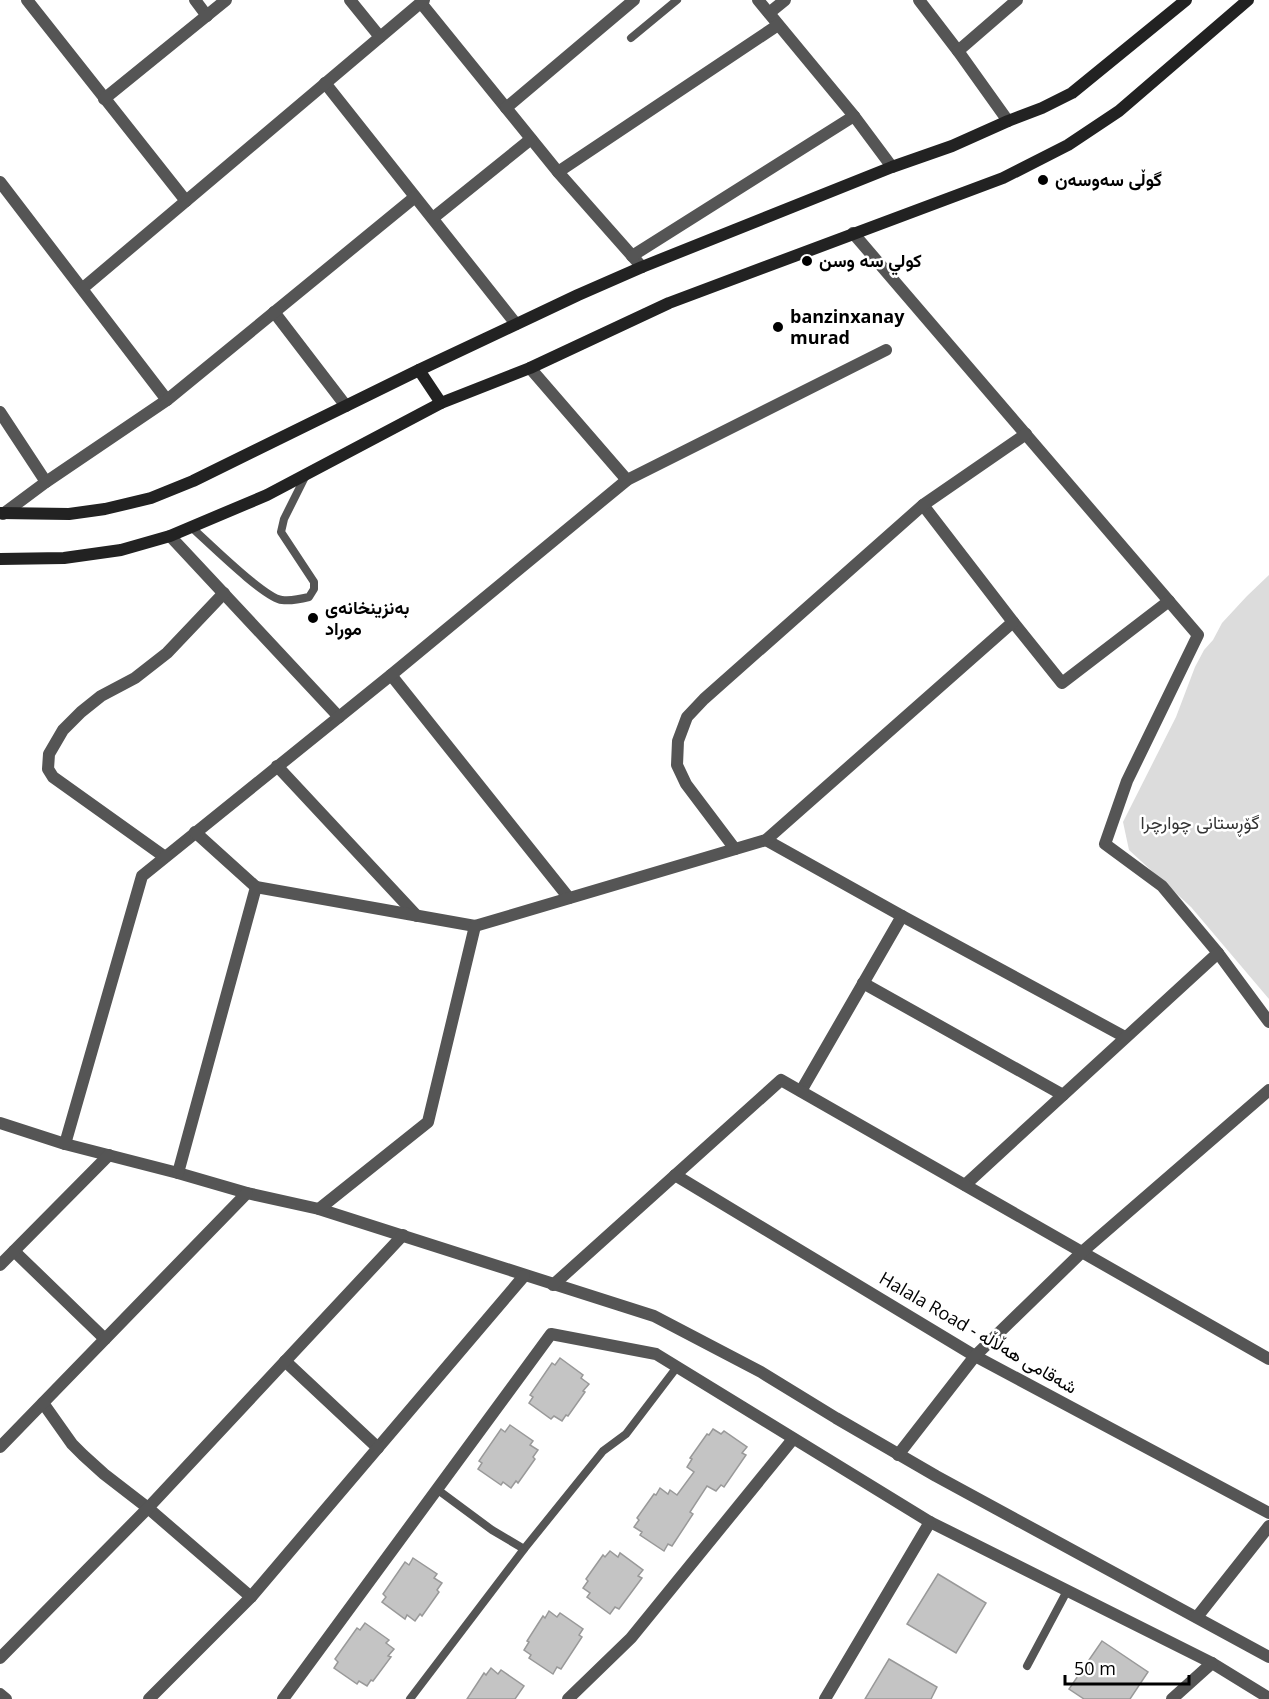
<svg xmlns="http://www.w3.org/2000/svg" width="1269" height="1699" viewBox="0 0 1269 1699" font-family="'Open Sans',Vazirmatn,sans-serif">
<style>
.green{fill:#dcdcdc}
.building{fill:#c4c4c4;stroke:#999;stroke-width:1.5}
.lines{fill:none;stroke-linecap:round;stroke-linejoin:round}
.lane{stroke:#555;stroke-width:8}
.street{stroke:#555;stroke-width:12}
.secondary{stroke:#222;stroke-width:12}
.poi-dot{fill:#000;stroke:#fff;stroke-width:2}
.labels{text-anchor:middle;stroke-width:5;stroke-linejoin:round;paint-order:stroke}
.poi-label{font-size:18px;font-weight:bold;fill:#000;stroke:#fff;text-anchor:start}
.park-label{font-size:18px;fill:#333;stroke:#fff}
.street-label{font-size:18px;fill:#000;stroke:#fff}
</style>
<rect width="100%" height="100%" fill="#fff"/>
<polygon class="green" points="1269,575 1269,999 1191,907 1129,850 1123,822 1176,717 1195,667 1204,650 1213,640 1222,623 1247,596"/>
<g class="building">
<polygon points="560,1358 583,1375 581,1378 589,1384 583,1391 585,1392 568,1416 566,1415 562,1421 554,1416 551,1419 529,1403 533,1397 530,1395 552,1363 555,1365"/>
<polygon points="510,1425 533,1441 530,1445 538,1450 533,1457 535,1459 518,1483 516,1481 511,1488 503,1482 501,1485 478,1469 482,1463 479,1461 501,1429 505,1432"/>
<polygon points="713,1429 721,1434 724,1431 747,1447 742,1453 746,1455 724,1487 721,1485 716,1491 707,1486 690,1512 693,1514 672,1546 668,1544 664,1551 640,1535 642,1532 634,1527 639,1520 637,1518 654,1494 656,1495 660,1488 668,1494 670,1490 677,1495 694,1472 687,1467 692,1459 690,1458 707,1434 709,1435"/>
<polygon points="610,1551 618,1557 620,1553 643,1570 638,1576 642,1578 619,1609 615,1607 610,1614 587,1597 590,1593 583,1588 588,1581 586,1579 603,1555 605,1557"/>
<polygon points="413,1558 437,1574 434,1578 442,1583 437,1590 439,1592 422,1616 420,1614 415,1621 407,1615 405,1619 382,1602 386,1597 383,1594 405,1562 409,1565"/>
<polygon points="938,1574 986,1603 956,1653 907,1624"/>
<polygon points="549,1611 557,1617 560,1613 583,1629 579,1635 582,1637 561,1669 557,1667 553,1674 529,1658 531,1655 524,1650 529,1642 527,1641 543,1616 545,1618"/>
<polygon points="365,1623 389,1640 386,1643 394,1649 388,1656 391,1657 373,1681 371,1680 367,1686 359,1681 357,1684 334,1668 338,1662 335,1659 357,1628 360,1630"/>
<polygon points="1102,1641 1148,1672 1130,1699 1084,1699 1069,1689"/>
<polygon points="889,1659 937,1687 931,1699 865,1699"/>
<polygon points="491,1668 498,1674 501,1670 524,1686 515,1699 467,1699 484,1673 486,1675"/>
</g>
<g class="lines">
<g class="lane">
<polyline points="631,38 677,0"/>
<path d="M191,527C207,541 264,598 282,600C291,601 301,599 309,597L314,589V582L281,532L284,519L306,475"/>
<polyline points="438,1490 492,1530 524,1549"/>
<polyline points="1027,1666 1067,1591"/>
<polyline points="410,1699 524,1549 603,1451 626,1434 677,1367"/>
</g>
<g class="street">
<polyline points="27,0 186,201"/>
<polyline points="195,0 207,16"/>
<polyline points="350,0 380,37"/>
<polyline points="758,0 854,116 892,167"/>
<polyline points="919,0 958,51 1008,121"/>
<polyline points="421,3 558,172 642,267"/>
<polyline points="769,13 785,0"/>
<polyline points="958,51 1017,0"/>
<polyline points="325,83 516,324"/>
<polyline points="104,99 226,0"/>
<polyline points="506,108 634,0"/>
<polyline points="558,172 778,25"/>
<polyline points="0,182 167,400"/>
<polyline points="433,218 531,139"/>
<polyline points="853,233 1198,635 1127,781 1105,844 1162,886 1218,953 1269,1022"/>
<polyline points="632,256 854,116"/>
<polyline points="83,288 424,0"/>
<polyline points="274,312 346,406"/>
<polyline points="530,368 627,480"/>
<polyline points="0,412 46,482"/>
<polyline points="923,505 1013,622 1062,683 1169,601"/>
<polyline points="3,514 46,482 167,400 415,197"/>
<polyline points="170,536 339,717"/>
<polyline points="391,675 569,898"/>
<polyline points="277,766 417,916"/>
<polyline points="766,840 902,916 1125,1037"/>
<polyline points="735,849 686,784 677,765 678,741 687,717 704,699 923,505 1026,434"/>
<polyline points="165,857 53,777 48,769 49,754 63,730 81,712 101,696 135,678 167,653 224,593"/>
<polyline points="256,887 475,926 766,840 1013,622"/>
<polyline points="863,983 1063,1095"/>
<polyline points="801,1091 902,916"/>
<polyline points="0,1123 65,1144 178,1173 247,1193 319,1209 654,1316 761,1372 836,1418 936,1476 1269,1657"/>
<polyline points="65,1144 142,876 391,675 627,480 886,350"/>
<polyline points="178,1173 256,887 195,832"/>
<polyline points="675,1175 975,1356 1269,1513"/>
<polyline points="965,1185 1218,953"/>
<polyline points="319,1209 428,1122 475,926"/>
<polyline points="14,1251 105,1339"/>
<polyline points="0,1265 109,1155"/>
<polyline points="553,1285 781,1080 1269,1359"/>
<polyline points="285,1361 378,1448"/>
<polyline points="43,1403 72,1444 83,1455 104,1474 148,1508 251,1597"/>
<polyline points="0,1447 247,1193"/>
<polyline points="898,1455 975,1356 1082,1252 1269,1090"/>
<polyline points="1197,1617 1269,1526"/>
<polyline points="0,1658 148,1508 403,1235"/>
<polyline points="0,1694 6,1699"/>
<polyline points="149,1699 251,1597 524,1276"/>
<polyline points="283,1699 551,1334 656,1354 930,1522 1212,1663 1269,1698"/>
<polyline points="568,1699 631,1638 793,1439"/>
<polyline points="825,1699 930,1522"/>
<polyline points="1172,1699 1212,1663"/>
</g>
<g class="secondary">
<polyline points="419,370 441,403"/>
<polyline points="0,513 69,514 105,509 151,498 193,481 419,370 578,295 642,267 892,167 952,146 1008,121 1042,108 1072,93 1186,0"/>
<polyline points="0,559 64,558 121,550 170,536 267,495 441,403 530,368 669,303 1003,178 1068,145 1119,111 1248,0"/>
</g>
</g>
<g class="poi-dot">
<circle cx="1043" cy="180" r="6"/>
<circle cx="807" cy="261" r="6"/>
<circle cx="778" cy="327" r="6"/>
<circle cx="313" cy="618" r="6"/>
</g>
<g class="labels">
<g class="poi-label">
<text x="1055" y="186">گوڵی سەوسەن</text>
<text x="819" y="267">كولي سه وسن</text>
<text x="790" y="323">banzinxanay<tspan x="790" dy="21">murad</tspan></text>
<text x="325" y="614">بەنزینخانەی<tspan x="325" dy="21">موراد</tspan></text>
</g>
<g class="park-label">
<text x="1200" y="829">گۆڕستانی چوارچرا</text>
</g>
<g class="street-label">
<text transform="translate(978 1333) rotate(30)" y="6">Halala Road - شەقامی هەڵاڵە</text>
</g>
</g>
<path d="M1065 1675v9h124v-9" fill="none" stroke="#000000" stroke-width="3"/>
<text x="1074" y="1675" font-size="18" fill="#000000" stroke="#ffffff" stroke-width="4.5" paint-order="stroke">50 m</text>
</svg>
